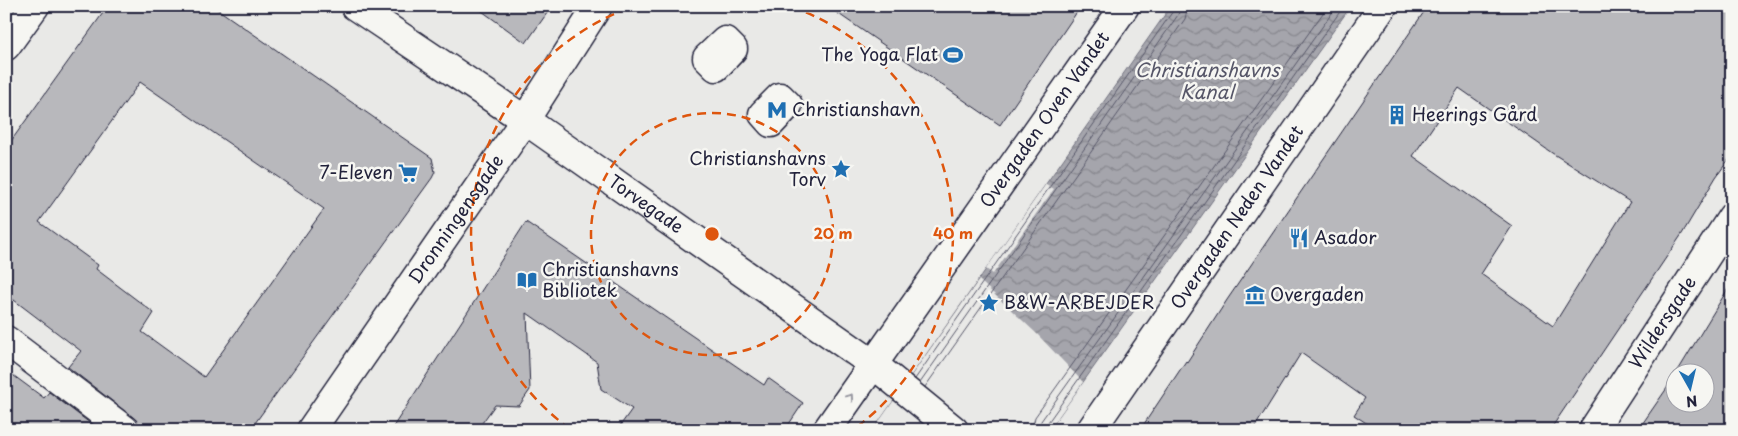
<svg xmlns="http://www.w3.org/2000/svg" width="1738" height="436" viewBox="0 0 1738 436" font-family="'Playpen Sans',sans-serif">
<style>
.water{fill:url(#water-waves);stroke:#71717f}
.pier{fill:#e9e9e7}
.lines{fill:none;stroke-linecap:round;stroke-linejoin:round}
.shore{stroke:#565668;stroke-width:1}
.building{fill:#b8b8bc;stroke:#22223b;fill-rule:evenodd}
.minor-casing{stroke:#22223b;stroke-width:31}
.minor{stroke:#f6f6f2;stroke-width:28}
.oneway{stroke:#9797a0}
.ring{fill:none;stroke:#de560e;stroke-width:2.5;stroke-dasharray:9 6}
.labels{text-anchor:middle;stroke-width:5;stroke-linejoin:round;paint-order:stroke}
.poi-label{font-size:18px;fill:#22223b;stroke:#f6f6f2;text-anchor:start}
.street-label{font-size:18px;fill:#22223b;stroke:#f6f6f2}
.water-label{font-size:19px;font-style:italic;fill:#565668;stroke:#f6f6f2}
.centre{fill:#de560e;stroke:#f6f6f2;stroke-width:2.5}
.ring-label{font-size:15px;text-anchor:middle;font-weight:bold;fill:#de560e;stroke:#f6f6f2;stroke-width:5;stroke-linejoin:round;paint-order:stroke}
</style>
<defs>
<pattern id="water-waves" width="16" height="10" patternUnits="userSpaceOnUse" patternTransform="scale(1.25)"><rect width="16" height="10" fill="#a5a5ac"/><path d="M0 5q4-4 8 0t8 0" fill="none" stroke="#86868d"/></pattern>
</defs>
<rect width="100%" height="100%" fill="#e9e9e7"/>
<filter id="ink" filterUnits="userSpaceOnUse"><feTurbulence type="fractalNoise" baseFrequency=".02" numOctaves="2"/><feDisplacementMap in="SourceGraphic" scale="10" xChannelSelector="R" yChannelSelector="G"/><feConvolveMatrix kernelMatrix="1 2 1 2 8 2 1 2 1" color-interpolation-filters="sRGB"/></filter>
<g filter="url(#ink)">
<polygon class="water" points="1171,6 1351,6 1049,430 873,430"/>
<g class="pier">
<polygon points="1046,184 1054,189 993,274 986,269"/>
<polygon points="979,280 1037,334 1083,382 1049,430 873,430"/>
</g>
<g class="lines">
<g class="shore">
<polyline points="915,379 1173,11 1174,6"/>
<polyline points="920,383 1178,15 1181,6"/>
<polyline points="925,387 1185,19 1188,6"/>
<polyline points="1032,430 1035,417 1328,6"/>
<polyline points="1039,430 1041,421 1337,6"/>
<polyline points="1045,430 1046,425 1344,6"/>
</g>
</g>
<g class="building">
<path d="M108,6H213L432,158L435,172L432,178L250,430H140L139,424L134,418L68,367L81,351L6,294V148ZM140,82L324,209L204,377L142,332L154,313L96,269L98,265L39,222Z"/>
<polygon points="475,6 552,6 526,43"/>
<polygon points="827,6 1081,6 1000,125"/>
<path d="M1428,6H1732V155L1716,177L1682,234L1550,430H1377L1354,415L1365,398L1301,353L1253,430H1140L1186,361L1187,362L1227,300ZM1459,88L1552,153L1630,202L1553,326L1481,274L1512,226L1413,156Z"/>
<polygon points="526,222 764,385 768,378 803,403 785,430 617,430 632,409 601,389 597,362 527,313 530,390 519,406 495,405 477,430 391,430"/>
<polygon points="1732,282 1732,430 1638,430 1676,375 1676,404 1706,404 1706,374 1676,374"/>
<polygon points="6,370 44,398 49,392 99,430 6,430"/>
</g>
<g class="lines">
<defs>
<g id="minor">
<path id="s1" d="M355,6L525,120L873,364L954,430"/>
<polygon points="725,41 733,49 716,67 707,58"/>
<polyline points="6,46 35,6"/>
<polygon points="780,97 788,105 771,123 763,114"/>
<polyline points="6,340 125,430"/>
<path id="s2" d="M311,430L525,120L598,6"/>
<path id="s3" d="M827,430L1125,6"/>
<path id="s4" d="M1091,430L1383,6"/>
<path id="s5" d="M1593,430L1732,217"/>
</g>
</defs>
<use href="#minor" class="minor-casing"/>
<use href="#minor" class="minor"/>
</g>
<defs><path id="oneway-chevron" d="M-2-3.5L2.5 0L-2 3.5" fill="none" stroke-width="1.6" stroke-linecap="round" stroke-linejoin="round" transform="scale(1.25)"/></defs>
<use class="oneway" href="#oneway-chevron" transform="translate(850 397) rotate(-55)"/>
</g>
<g class="ring">
<circle cx="712" cy="234" r="121"/>
<path d="M570 429A241 241 0 0 1 632 7M792 7A241 241 0 0 1 854 429"/>
</g>
<defs>
<symbol id="stadium-bare" viewBox="-9 -9 18 18"><path d="M0-5a6.5 5 0 1 0 0 10a6.5 5 0 1 0 0-10ZM-3.5-1.8h7v3.6h-7Z" fill="#1f6fb2" stroke="#f6f6f2" stroke-width="2.5" paint-order="stroke"/></symbol>
<symbol id="metro-bare" viewBox="-9 -9 18 18"><path d="M-5.5 5V-5H-3L0 0L3-5H5.5V5H3V-.5L0 4L-3-.5V5Z" fill="#1f6fb2" stroke="#f6f6f2" stroke-width="2.5" paint-order="stroke"/></symbol>
<symbol id="building-bare" viewBox="-9 -9 18 18"><path d="M-4-6H4V6H1V3H-1V6H-4ZM-2.5-4.3h1.7v1.8h-1.7ZM.8-4.3h1.7v1.8H.8ZM-2.5-1h1.7V.8h-1.7ZM.8-1h1.7V.8H.8Z" fill="#1f6fb2" stroke="#f6f6f2" stroke-width="2.5" paint-order="stroke"/></symbol>
<symbol id="sight-bare" viewBox="-9 -9 18 18"><path d="M0-6L1.8-2.2L6-1.7L2.9 1.2L3.7 5.4L0 3.3L-3.7 5.4L-2.9 1.2L-6-1.7L-1.8-2.2Z" fill="#1f6fb2" stroke="#f6f6f2" stroke-width="2.5" paint-order="stroke"/></symbol>
<symbol id="supermarket-bare" viewBox="-9 -9 18 18"><path d="M-6-5.5h2.5l.6 2H6L4.5 2H-2.5L-4.4-4H-6ZM-1.5 3.2a1.3 1.3 0 1 0 .1 0ZM3 3.2a1.3 1.3 0 1 0 .1 0Z" fill="#1f6fb2" stroke="#f6f6f2" stroke-width="2.5" paint-order="stroke"/></symbol>
<symbol id="restaurant-bare" viewBox="-9 -9 18 18"><path d="M-5-6h1v4h1v-4h1v4h1v-4h1v5L-1.5 .5V6h-2V.5L-5-1ZM5-6V6H3V1.5H1.5Q1.5-4 5-6Z" fill="#1f6fb2" stroke="#f6f6f2" stroke-width="2.5" paint-order="stroke"/></symbol>
<symbol id="library-bare" viewBox="-9 -9 18 18"><path d="M-6-4Q-3-5.5-.7-3.5V5Q-3 3-6 4ZM6-4Q3-5.5 .7-3.5V5Q3 3 6 4Z" fill="#1f6fb2" stroke="#f6f6f2" stroke-width="2.5" paint-order="stroke"/></symbol>
<symbol id="museum-bare" viewBox="-9 -9 18 18"><path d="M0-6L6-3V-2H-6V-3ZM-5-1h2V3h-2ZM-1-1h2V3h-2ZM3-1h2V3H3ZM-6 4H6V6H-6Z" fill="#1f6fb2" stroke="#f6f6f2" stroke-width="2.5" paint-order="stroke"/></symbol>
</defs>
<g fill-rule="evenodd">
<use href="#stadium-bare" x="939" y="41" width="28" height="28"/>
<use href="#metro-bare" x="763" y="96" width="28" height="28"/>
<use href="#building-bare" x="1383" y="101" width="28" height="28"/>
<use href="#sight-bare" x="827" y="155" width="28" height="28"/>
<use href="#supermarket-bare" x="394" y="159" width="28" height="28"/>
<use href="#restaurant-bare" x="1285" y="224" width="28" height="28"/>
<use href="#library-bare" x="513" y="266" width="28" height="28"/>
<use href="#museum-bare" x="1241" y="281" width="28" height="28"/>
<use href="#sight-bare" x="975" y="289" width="28" height="28"/>
</g>
<g class="labels">
<g class="poi-label">
<text x="938" y="61" text-anchor="end">The Yoga Flat</text>
<text x="792" y="116">Christianshavn</text>
<text x="1412" y="121">Heerings Gård</text>
<text x="826" y="165" text-anchor="end">Christianshavns<tspan x="826" dy="21">Torv</tspan></text>
<text x="393" y="179" text-anchor="end">7-Eleven</text>
<text x="1314" y="244">Asador</text>
<text x="542" y="276">Christianshavns<tspan x="542" dy="21">Bibliotek</tspan></text>
<text x="1270" y="301">Overgaden</text>
<text x="1004" y="309">B&amp;W-ARBEJDER</text>
</g>
<g class="street-label">
<text dy="6" stroke="none"><textPath href="#s3" startOffset="379">Overgaden Oven Vandet</textPath></text>
<text dy="6" stroke="none"><textPath href="#s1" startOffset="352">Torvegade</textPath></text>
<text dy="6" stroke="none"><textPath href="#s4" startOffset="258">Overgaden Neden Vandet</textPath></text>
<text dy="6" stroke="none"><textPath href="#s2" startOffset="256">Dronningensgade</textPath></text>
<text dy="6" stroke="none"><textPath href="#s5" startOffset="128">Wildersgade</textPath></text>
</g>
<g class="water-label">
<text x="1207" y="77">Christianshavns<tspan x="1207" dy="22">Kanal</tspan></text>
</g>
</g>
<circle cx="712" cy="234" r="8" class="centre"/>
<g class="ring-label">
<text x="833" y="239">20 m</text>
<text x="953" y="239">40 m</text>
</g>
<rect width="1738" height="436" fill="none" stroke="#f6f6f2" stroke-width="25"/>
<rect x="12" y="12" width="1713" height="411" fill="none" stroke="#22223b" stroke-width="2" filter="url(#ink)"/>
<g transform="translate(1690 388) rotate(172)"><circle r="24" fill="#f6f6f2" stroke="#a1a1a9"/>
<path d="M0-4L9 19L0 12L-9 19Z" fill="#1f6fb2"/>
<text y="-8" font-size="14" font-weight="bold" text-anchor="middle" fill="#22223b">N</text>
</g>
</svg>
